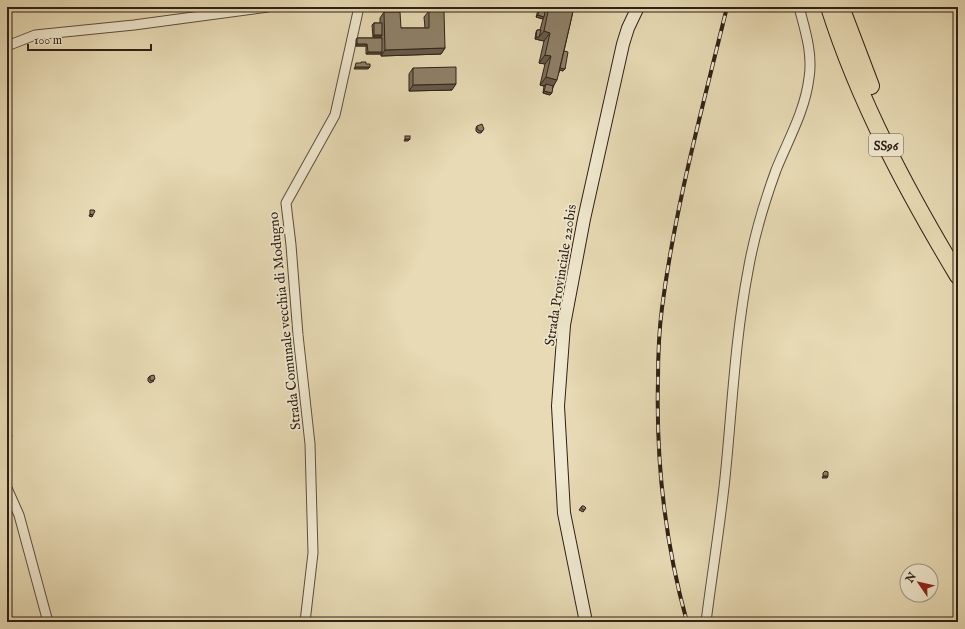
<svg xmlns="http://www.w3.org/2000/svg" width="965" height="629" viewBox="0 0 965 629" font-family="'IM FELL English',serif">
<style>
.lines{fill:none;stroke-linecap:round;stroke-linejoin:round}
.street-casing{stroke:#5d4f3e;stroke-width:11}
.secondary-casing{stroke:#2f2117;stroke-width:14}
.highway-casing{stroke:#2f2117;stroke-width:18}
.street{stroke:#efe7ce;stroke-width:9}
.secondary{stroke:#efe7ce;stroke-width:12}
.highway{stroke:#e7dab4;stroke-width:16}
.rail-casing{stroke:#2f2117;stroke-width:4}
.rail{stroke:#efe7ce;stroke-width:2.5;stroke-dasharray:8;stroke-linecap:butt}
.wall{fill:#7b6f5a;stroke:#2f2117}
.shaded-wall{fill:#645a4a;stroke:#2f2117}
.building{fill:#8f8169;stroke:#2f2117}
.labels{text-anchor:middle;stroke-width:3.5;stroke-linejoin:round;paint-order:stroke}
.shield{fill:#efe7ce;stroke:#695c4e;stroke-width:1}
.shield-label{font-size:13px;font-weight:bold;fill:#2f2117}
.street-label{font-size:14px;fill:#2f2117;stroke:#efe7ce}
</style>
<rect width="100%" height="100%" fill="#e7dab4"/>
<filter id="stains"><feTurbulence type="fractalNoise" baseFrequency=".005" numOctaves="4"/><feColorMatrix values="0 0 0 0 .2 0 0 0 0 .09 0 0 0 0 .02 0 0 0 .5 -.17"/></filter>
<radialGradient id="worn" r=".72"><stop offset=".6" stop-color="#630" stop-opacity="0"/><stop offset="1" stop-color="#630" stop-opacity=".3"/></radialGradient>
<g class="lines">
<defs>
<g id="street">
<polyline points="7,46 35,35 134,25 268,7"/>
<polyline points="7,488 19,515 48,622"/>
<polyline points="305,622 313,553 310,444 298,335 291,245 286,203 335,115 359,7"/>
<path d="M706,622C712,574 720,526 725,478C732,409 735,339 748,271C754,236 764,203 776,170C788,140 805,111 809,78C813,54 805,30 799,7"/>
</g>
<polyline id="secondary" points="586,622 564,513 558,406 564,325 584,219 623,44 628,28 638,7"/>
<g id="highway">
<path d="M829,7C859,102 907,191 958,276"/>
<polyline points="841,7 871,86"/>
</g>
</defs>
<use href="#street" class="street-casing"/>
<use href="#secondary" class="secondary-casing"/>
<use href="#highway" class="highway-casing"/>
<use href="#street" class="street"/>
<use href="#secondary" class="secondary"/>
<use href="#highway" class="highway"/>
<defs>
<path id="rail" d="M687,622C665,543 656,461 658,380C658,356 659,331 662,308C675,206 703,106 727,7"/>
</defs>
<use href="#rail" class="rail-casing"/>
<use href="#rail" class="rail"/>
</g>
<g class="wall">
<polygon points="539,7 574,7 564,51 565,69 563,71 560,70 550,95 543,93 544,86 540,85 545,64 539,63 544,41 535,39 536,32 537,30 540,30 543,19 536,17"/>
<polygon points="429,11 445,48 441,54 381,56 381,54 366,54 366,46 356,46 356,40 357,38 381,38 381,37 373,37 372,25 374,23 380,23 380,18 384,12 401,28 425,28 424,17"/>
<polygon points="413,68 452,90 409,91 409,74"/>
<polygon points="477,126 484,129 481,133 478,133 476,131 476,128"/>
<polygon points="150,376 154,381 150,383 148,381 148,378"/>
<polygon points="582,506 586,508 583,512 579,510"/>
</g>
<g class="shaded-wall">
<polygon points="538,15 544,17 543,19 536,17"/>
<polygon points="544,31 550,33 544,41 535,39 536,37 539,37"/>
<polygon points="374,35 382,35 381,37 373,37"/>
<polygon points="357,44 367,44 366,46 356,46"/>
<polygon points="445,48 441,54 381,56 385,50"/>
<polygon points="368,52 382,52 381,54 366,54"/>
<polygon points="545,55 551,56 545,64 539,63"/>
<polygon points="355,67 370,67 368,69 354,69"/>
<polygon points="558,67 565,69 563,71 556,69"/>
<polygon points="546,77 557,80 552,88 546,84 544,86 540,85"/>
<polygon points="456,84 452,90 409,91 413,85"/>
<polygon points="544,91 552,93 550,95 543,93"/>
<polygon points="405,139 410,139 408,141 404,141"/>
<polygon points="90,214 93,215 92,217 89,216"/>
<polygon points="7,438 11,438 10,440 7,440"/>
<polygon points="823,476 828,476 827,478 822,478"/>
</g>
<g class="building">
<polygon points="540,7 546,7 544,17 538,15"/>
<polygon points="549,7 574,7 557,80 546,77 551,56 545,55 550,33 544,31"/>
<polygon points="429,11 444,11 445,48 385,50 384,12 400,12 401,28 429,28"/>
<rect x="374" y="23" width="8" height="12"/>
<polygon points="537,30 541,30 539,37 536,37"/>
<polygon points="357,38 382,38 382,52 368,52 367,44 357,44"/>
<polygon points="564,51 568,52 565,69 560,68"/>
<polygon points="361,62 366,62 366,64 370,64 370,67 355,67 356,63 361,63"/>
<polygon points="456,67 456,84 413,85 413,68"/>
<polygon points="546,84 553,86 552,93 544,91"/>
<polygon points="482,124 484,129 482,131 480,131 477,129 477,126"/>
<rect x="405" y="136" width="5" height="3"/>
<polygon points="90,210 94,210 95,211 93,215 90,214"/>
<polygon points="154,375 155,379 151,381 150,379 150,376"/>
<polygon points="7,433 11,434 12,436 11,438 7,438"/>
<polygon points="825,471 828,472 828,476 823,476 823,473"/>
<polygon points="582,506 584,506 586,508 584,510 581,508"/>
</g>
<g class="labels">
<rect class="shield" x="869" y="134" width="34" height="22" rx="3"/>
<g class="shield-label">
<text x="886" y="150">SS96</text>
</g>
<g class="street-label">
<text transform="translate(560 275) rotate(-81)" y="5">Strada Provinciale 220bis</text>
<text transform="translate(284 321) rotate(-96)" y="5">Strada Comunale vecchia di Modugno</text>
</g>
</g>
<rect width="965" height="629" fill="none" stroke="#e7dab4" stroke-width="24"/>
<rect x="8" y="8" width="949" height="613" fill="none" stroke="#2f2117" stroke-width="2"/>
<rect x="12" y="12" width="941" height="605" fill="none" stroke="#2f2117"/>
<g transform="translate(919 583) rotate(304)"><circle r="19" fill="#efe7ce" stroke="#a29885"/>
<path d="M0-3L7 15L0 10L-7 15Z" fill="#8f2418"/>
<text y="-6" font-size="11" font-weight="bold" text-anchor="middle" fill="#2f2117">N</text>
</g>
<path d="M28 44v6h123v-6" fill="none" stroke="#2f2117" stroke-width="2"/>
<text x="34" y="44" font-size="12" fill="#2f2117" stroke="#efe7ce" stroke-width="3" paint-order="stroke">100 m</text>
<rect width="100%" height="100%" filter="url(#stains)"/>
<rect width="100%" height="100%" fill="url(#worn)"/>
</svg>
